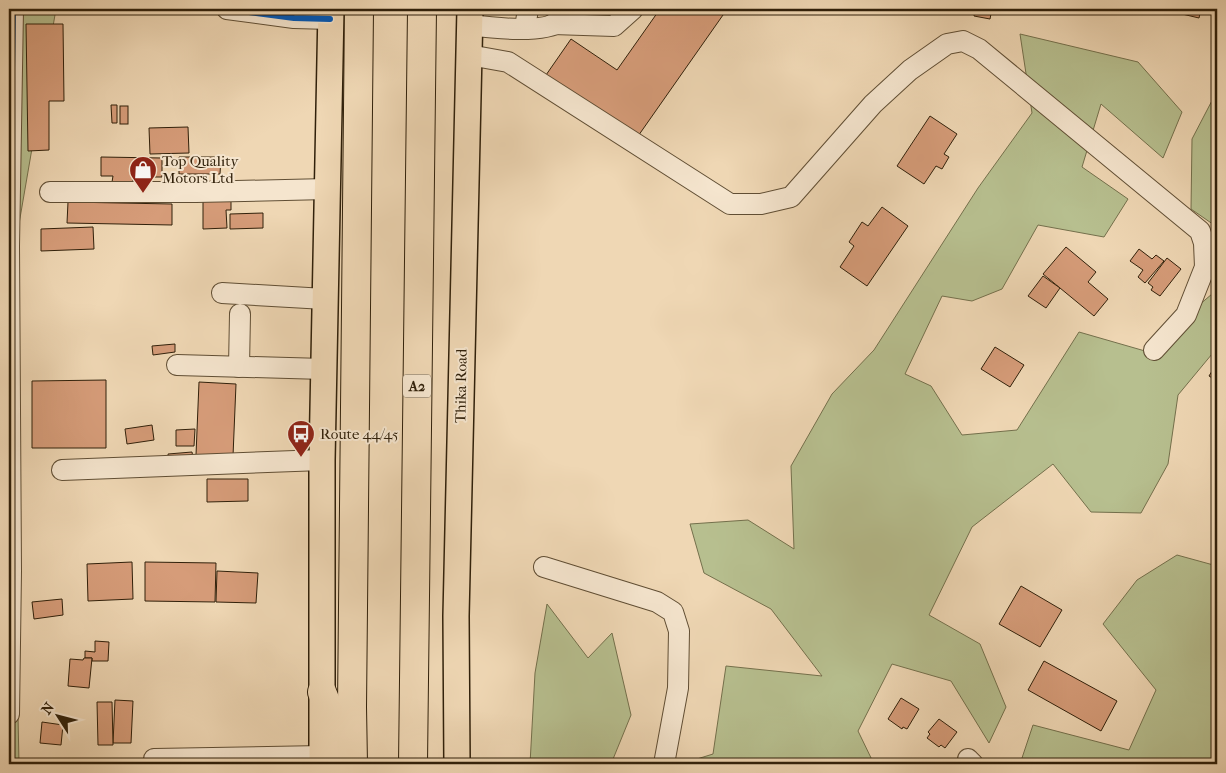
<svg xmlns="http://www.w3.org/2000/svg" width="1226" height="773" viewBox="0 0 1226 773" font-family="'IM FELL French Canon',serif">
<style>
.green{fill:#b7bf8f;stroke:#74704c}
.building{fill:#d69c79;stroke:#30200a}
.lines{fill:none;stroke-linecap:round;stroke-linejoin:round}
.minor-casing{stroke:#604e34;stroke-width:22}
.major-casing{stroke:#30200a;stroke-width:28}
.highway-casing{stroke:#30200a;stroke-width:30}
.minor{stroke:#f5e5ce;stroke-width:20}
.major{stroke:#efd7b4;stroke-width:25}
.highway{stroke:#efd7b4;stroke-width:28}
.cycleway-casing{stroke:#f5e5ce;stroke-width:9}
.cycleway{stroke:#0057b8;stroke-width:6}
.labels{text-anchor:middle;stroke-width:4;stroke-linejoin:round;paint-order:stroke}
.shield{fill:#f5e5ce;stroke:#6b5b45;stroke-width:1}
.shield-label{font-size:14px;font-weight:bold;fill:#30200a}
.poi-label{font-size:15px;fill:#30200a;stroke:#f5e5ce;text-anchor:start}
.street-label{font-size:15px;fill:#30200a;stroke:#f5e5ce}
</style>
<rect width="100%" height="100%" fill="#efd7b4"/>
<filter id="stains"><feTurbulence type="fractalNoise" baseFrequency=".004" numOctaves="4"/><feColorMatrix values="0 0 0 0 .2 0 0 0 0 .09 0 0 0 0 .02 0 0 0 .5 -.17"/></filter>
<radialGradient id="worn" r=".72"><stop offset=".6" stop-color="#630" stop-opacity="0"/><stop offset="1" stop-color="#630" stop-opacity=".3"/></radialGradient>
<g class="green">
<polygon points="9,9 56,9 9,282 19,764 9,764"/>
<polygon points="1020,34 1138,62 1182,112 1163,158 1101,104 1082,167 1128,199 1104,237 1038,225 1002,289 972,301 942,296 905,374 931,386 962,435 1017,430 1079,332 1145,351 1212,294 1217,227 1191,209 1192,139 1217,91 1217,348 1178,395 1168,464 1141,513 1091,512 1053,464 972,527 929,615 980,644 1006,707 989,743 951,681 892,664 858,731 874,764 681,764 713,754 726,666 822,676 771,609 704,573 690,524 748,520 794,549 791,466 832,394 874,350 978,188 1032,113"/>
<polygon points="1177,555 1217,566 1217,764 1020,764 1033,725 1129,750 1156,690 1103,624 1137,580"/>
<polygon points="547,604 588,658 612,633 631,715 611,764 530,764 535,673"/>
</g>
<g class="building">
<polygon points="581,9 612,9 610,16"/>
<polygon points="660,9 715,9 723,15 636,139 546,75 571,39 617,70"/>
<polygon points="975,9 992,9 990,19 974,16"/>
<polygon points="1161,9 1201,9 1199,18"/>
<polygon points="26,24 63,24 64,101 49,101 49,150 28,151"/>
<polygon points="111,105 117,105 117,123 112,123"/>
<rect x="120" y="106" width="8" height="18"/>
<polygon points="930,116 957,134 944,154 949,157 942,169 936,166 924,184 897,166"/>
<polygon points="188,127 189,153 150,154 149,128"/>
<polygon points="101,157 162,158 162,177 133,177 133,182 112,182 113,176 101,176"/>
<polygon points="179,157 221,157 220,174 179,174"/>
<polygon points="231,195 231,210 226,210 227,228 203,229 203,196"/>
<polygon points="68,202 172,204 172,225 67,223"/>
<polygon points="882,207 908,226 867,286 840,267 854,246 849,242 862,222 868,226"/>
<polygon points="263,213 263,228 230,229 230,214"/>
<polygon points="93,227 94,249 41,251 41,229"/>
<polygon points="1066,247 1096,272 1088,282 1108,299 1094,316 1043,274"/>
<polygon points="1139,249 1152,259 1156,255 1164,261 1145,283 1138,277 1143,270 1130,261"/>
<polygon points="1167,258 1181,269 1160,296 1151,290 1153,287 1148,283"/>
<polygon points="1043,276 1060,288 1046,308 1028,296"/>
<polygon points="175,344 175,352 153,355 152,346"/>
<polygon points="995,347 1024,365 1010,387 981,369"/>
<polygon points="1217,363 1217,381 1209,376"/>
<polygon points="106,380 106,448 32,448 32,381"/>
<polygon points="199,382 236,384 233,456 196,455"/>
<polygon points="152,425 154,440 127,444 125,429"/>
<polygon points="195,429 194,446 176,446 176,430"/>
<polygon points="192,452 193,458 169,461 168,454"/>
<polygon points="207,479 248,479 248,501 207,502"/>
<polygon points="132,562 133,599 88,601 87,564"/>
<polygon points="145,562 216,563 215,602 145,601"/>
<polygon points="217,571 258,573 256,603 216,602"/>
<polygon points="1021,586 1062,610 1040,647 999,624"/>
<polygon points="62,599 63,615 34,619 32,602"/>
<polygon points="95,641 109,642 108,661 92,661 92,658 85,658 85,651 95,652"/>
<polygon points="84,658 92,658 89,688 68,686 70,659 83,660"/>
<polygon points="1044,661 1117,701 1101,731 1028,690"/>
<polygon points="901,698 919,709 907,729 903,727 902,729 888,719"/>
<polygon points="115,700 133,701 131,743 113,743"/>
<polygon points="97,702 112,702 113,745 98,745"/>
<polygon points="939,719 957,732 945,748 941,745 939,747 927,738 930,734 928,732"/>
<polygon points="42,722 63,725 61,745 40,743"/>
<rect x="35" y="760" width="11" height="4"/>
</g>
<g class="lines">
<defs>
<g id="minor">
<polyline points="227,9 294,18 330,19"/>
<polyline points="553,24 614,26 633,9"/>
<path d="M470,25C493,28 542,34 562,21C568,18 573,13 578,9"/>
<polyline points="525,28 528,9"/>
<polyline points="469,55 508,62 730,204 761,204 791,197 873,104 910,70 947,44 963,41 979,49 1200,231 1204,243 1205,267 1186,315 1154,350"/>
<polyline points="50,192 196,192 327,189"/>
<polyline points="222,293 325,299"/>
<polyline points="177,365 324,369"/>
<polyline points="239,367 240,314"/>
<polyline points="62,470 322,460"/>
<polyline points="544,567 657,602 673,612 679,631 678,688 664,764"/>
<polyline points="9,714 11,571 9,246 13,9"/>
<polyline points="154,759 322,756"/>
<polyline points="968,759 973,764"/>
</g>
<g id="major">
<polyline points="322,764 322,460 331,9"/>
<polyline points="457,764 456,616 470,9"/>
</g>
<g id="highway">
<polyline points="322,692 347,754"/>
<polyline points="353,764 352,707 359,9"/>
<polyline points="413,764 422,9"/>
</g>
</defs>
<use href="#minor" class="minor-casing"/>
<use href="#major" class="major-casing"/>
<use href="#highway" class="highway-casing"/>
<use href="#minor" class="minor"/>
<use href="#major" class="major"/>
<use href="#highway" class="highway"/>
<defs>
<g id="cycleway">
<polyline points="227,9 294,18 330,19"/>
<polyline points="9,714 11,571 9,246 13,9"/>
</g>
</defs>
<use href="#cycleway" class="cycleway-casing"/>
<use href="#cycleway" class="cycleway"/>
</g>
<defs>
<symbol id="shop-pin" viewBox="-11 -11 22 30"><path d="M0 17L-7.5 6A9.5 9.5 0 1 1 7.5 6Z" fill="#8f2418" stroke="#f5e5ce"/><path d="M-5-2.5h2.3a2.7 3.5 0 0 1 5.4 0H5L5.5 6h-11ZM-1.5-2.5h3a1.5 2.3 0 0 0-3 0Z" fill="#fff"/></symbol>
<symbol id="bus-pin" viewBox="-11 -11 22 30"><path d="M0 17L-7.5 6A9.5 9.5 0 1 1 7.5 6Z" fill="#8f2418" stroke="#f5e5ce"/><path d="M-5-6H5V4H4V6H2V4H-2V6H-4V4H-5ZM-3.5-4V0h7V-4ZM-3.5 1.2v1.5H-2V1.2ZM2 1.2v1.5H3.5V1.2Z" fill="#fff"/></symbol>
</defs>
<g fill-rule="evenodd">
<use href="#shop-pin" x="127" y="154" width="32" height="43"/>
<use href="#bus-pin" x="285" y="418" width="32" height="43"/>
</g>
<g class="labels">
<rect class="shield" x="403" y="374.5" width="28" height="23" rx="4"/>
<g class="shield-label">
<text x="417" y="391">A2</text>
</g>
<g class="poi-label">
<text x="162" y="166">Top Quality<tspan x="162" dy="17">Motors Ltd</tspan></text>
<text x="320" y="439">Route 44/45</text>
</g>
<g class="street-label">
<text transform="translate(461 386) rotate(-89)" y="5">Thika Road</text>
</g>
</g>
<rect width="1226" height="773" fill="none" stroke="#efd7b4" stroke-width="30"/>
<rect x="10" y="10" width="1206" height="753" fill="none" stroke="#30200a" stroke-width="2.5"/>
<rect x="15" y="15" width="1196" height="743" fill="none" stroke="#30200a"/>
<g transform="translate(58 716) rotate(306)" stroke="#f5e5ce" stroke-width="4" paint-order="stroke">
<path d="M0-4L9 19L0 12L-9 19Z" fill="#30200a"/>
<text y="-8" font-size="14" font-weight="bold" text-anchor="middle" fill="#30200a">N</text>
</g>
<rect width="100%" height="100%" filter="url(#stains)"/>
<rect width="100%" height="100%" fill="url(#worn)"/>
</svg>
